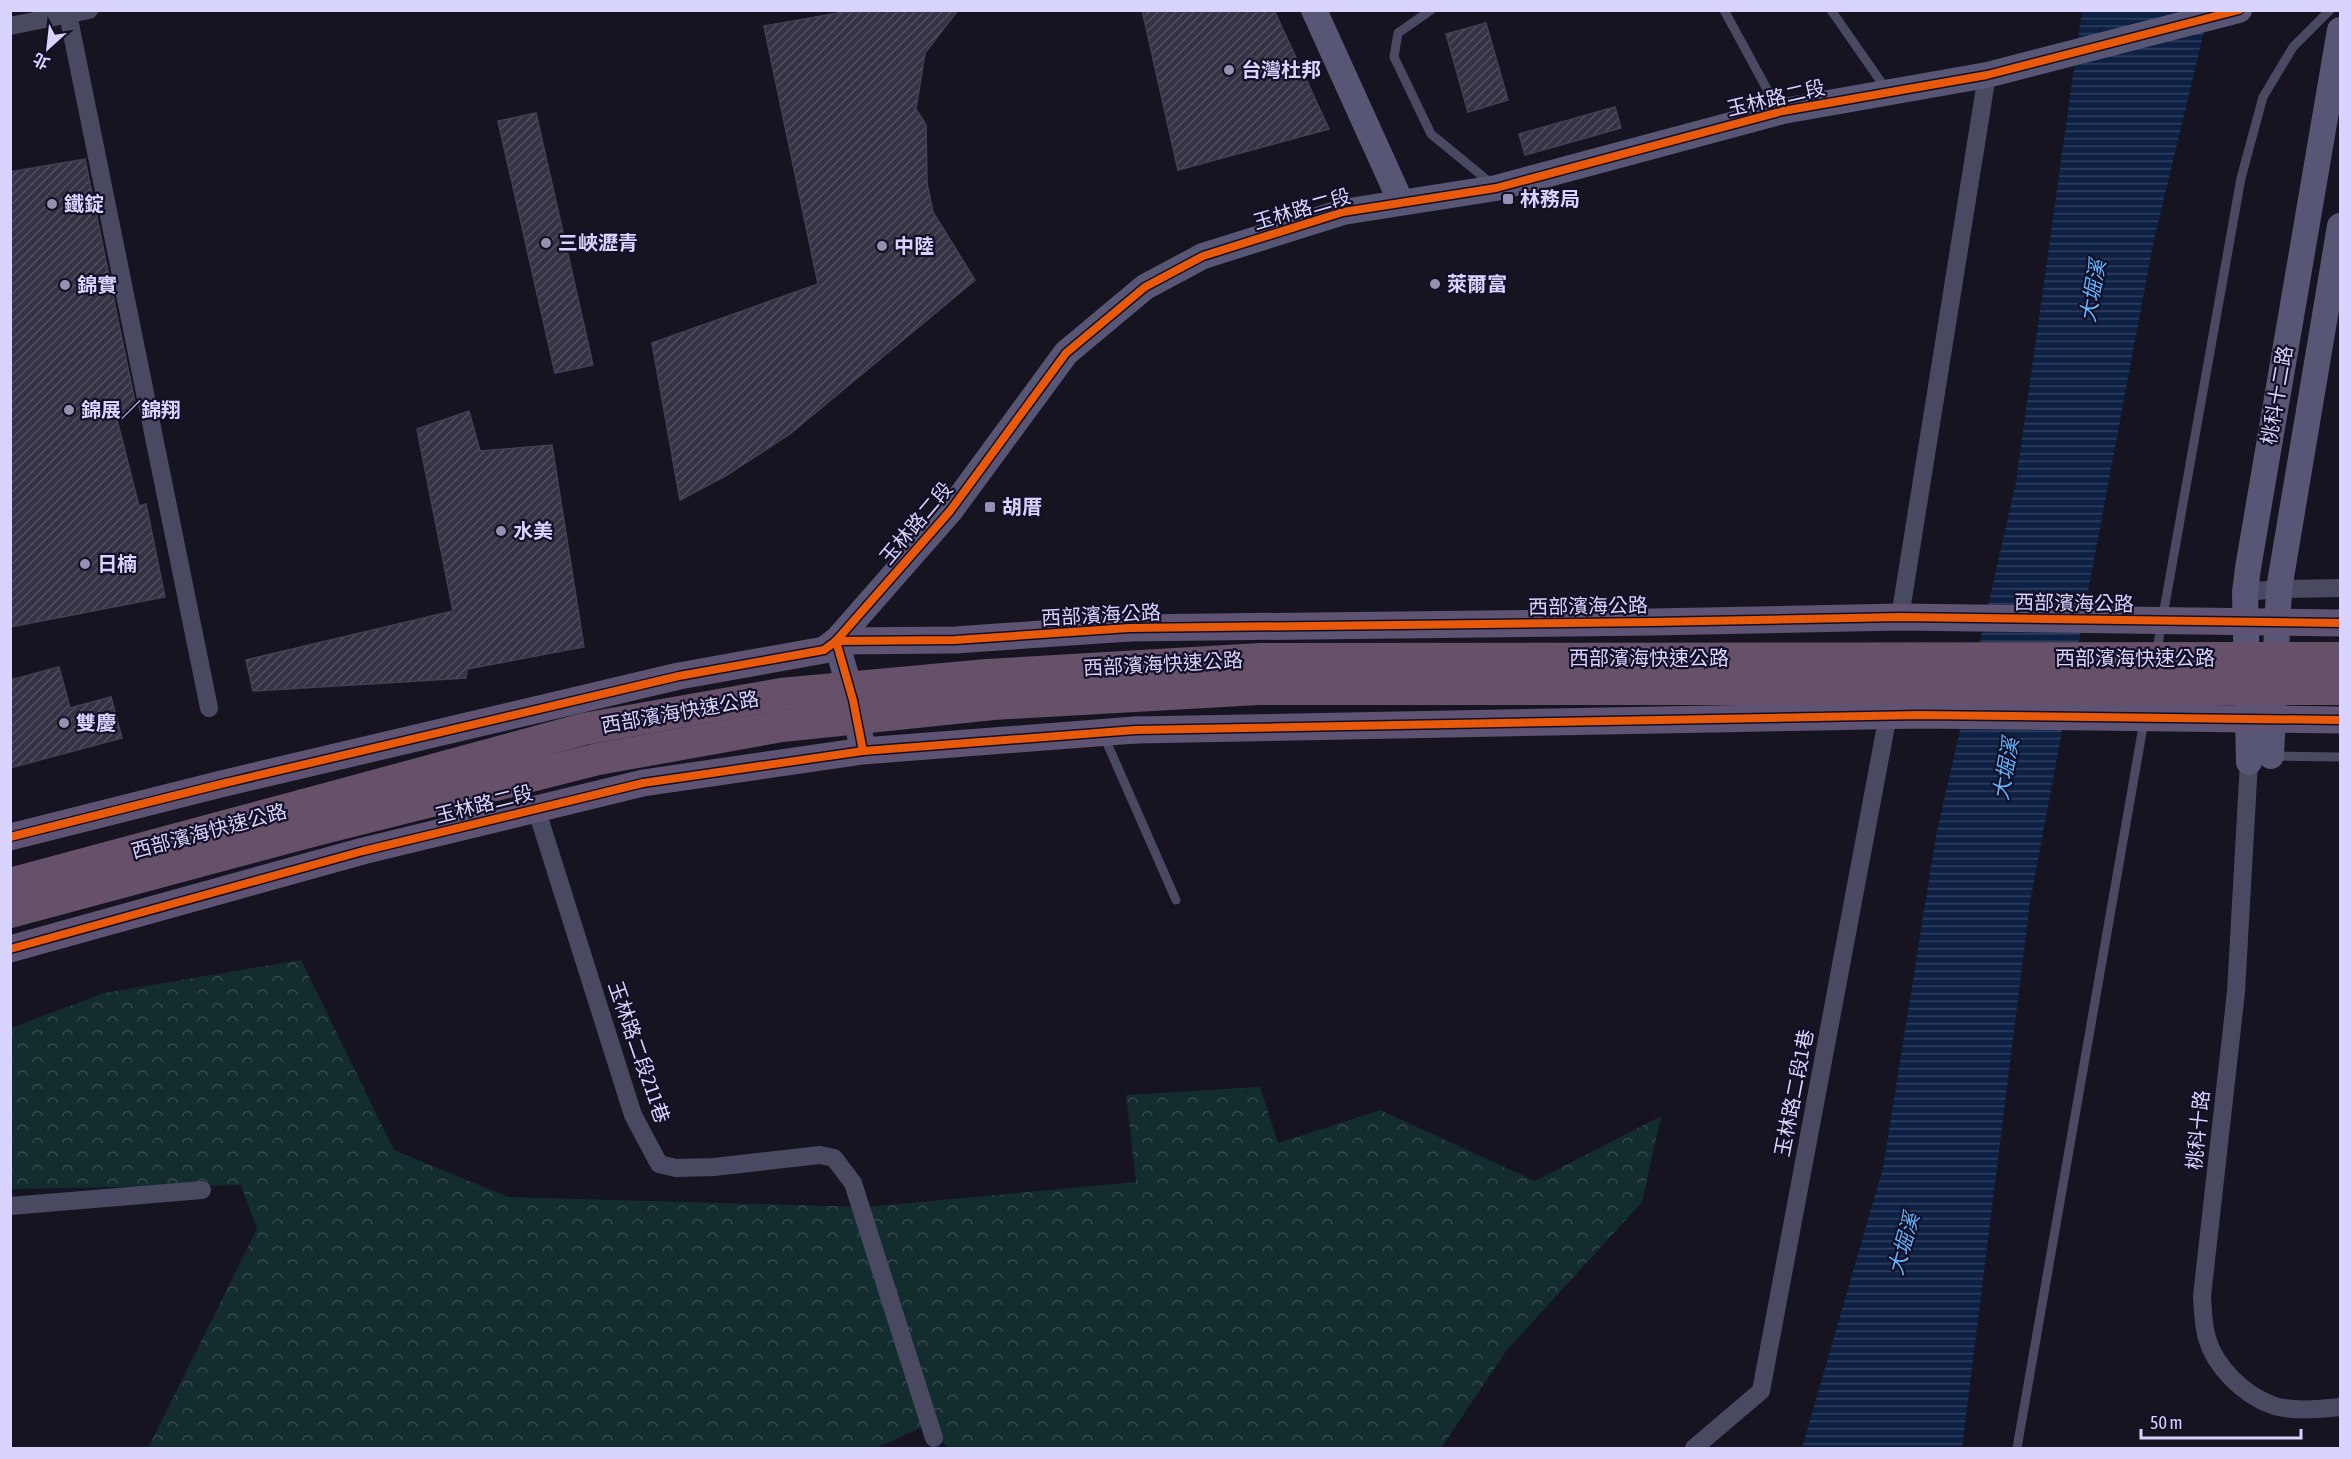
<svg xmlns="http://www.w3.org/2000/svg" width="2351" height="1459" viewBox="0 0 2351 1459" font-family="'Asap Condensed','Noto Sans TC',sans-serif">
<style>
.forest{fill:url(#forest-crowns)}
.water{fill:url(#water-rules)}
.building{fill:url(#building-hatch);stroke:#433f54;stroke-width:1.5}
.lines{fill:none;stroke-linecap:round;stroke-linejoin:round}
.lane{stroke:#4a4962;stroke-width:9}
.street{stroke:#4a4962;stroke-width:18}
.secondary{stroke:#575674;stroke-width:26}
.primary{stroke:#5e5373;stroke-width:27}
.highway{stroke:#67516a;stroke-width:32}
.primary-bridge{stroke:#5e5373;stroke-width:27}
.highway-bridge{stroke:#67516a;stroke-width:32}
.cycleway-casing{stroke:#130f26;stroke-width:11}
.cycleway{stroke:#e8590c;stroke-width:8}
.poi-dot{fill:#9591b1;stroke:#130f26;stroke-width:2}
.labels{text-anchor:middle;stroke-width:4.5;stroke-linejoin:round;paint-order:stroke}
.poi-label{font-size:20px;font-weight:bold;fill:#d9d4ff;stroke:#130f26;text-anchor:start}
.street-label{font-size:20px;fill:#d9d4ff;stroke:#130f26}
.water-label{font-size:21px;font-style:italic;fill:#62b6ff;stroke:#130f26}
</style>
<defs>
<pattern id="forest-crowns" width="20" height="18" patternUnits="userSpaceOnUse" patternTransform="scale(1.5)"><rect width="20" height="18" fill="#132c2d"/><path d="M2 6a3 3 0 1 1 6 0M12 15a3 3 0 1 1 6 0" fill="none" stroke="#354a4c"/></pattern>
<pattern id="water-rules" width="6" height="5" patternUnits="userSpaceOnUse" patternTransform="scale(1.5)"><rect width="6" height="5" fill="#0d2144"/><path d="M0 2.5h6" fill="none" stroke="#304060"/></pattern>
<pattern id="building-hatch" width="6" height="6" patternUnits="userSpaceOnUse" patternTransform="scale(1.5)"><rect width="6" height="6" fill="#343243"/><path d="M-1 1l2-2M0 6l6-6M5 7l2-2" fill="none" stroke="#514f5f"/></pattern>
</defs>
<rect width="100%" height="100%" fill="#161421"/>
<polygon class="forest" points="301,960 394,1150 508,1197 865,1207 1136,1182 1126,1095 1260,1087 1278,1143 1380,1110 1535,1181 1661,1116 1642,1202 1507,1350 1441,1448 949,1448 924,1426 877,1448 148,1448 257,1229 241,1185 11,1189 11,1028 104,993"/>
<polygon class="water" points="2082,11 2209,11 2153,244 2030,902 1962,1448 1802,1448 1883,1168 1936,836 2016,482"/>
<g class="building">
<polygon points="855,10 958,10 925,53 916,109 926,125 927,183 933,212 975,280 790,434 727,475 680,500 652,343 818,284 764,26"/>
<polygon points="1142,10 1274,10 1329,129 1178,170"/>
<polygon points="1486,23 1508,100 1468,112 1446,34"/>
<polygon points="1615,107 1621,128 1525,155 1519,134"/>
<polygon points="536,113 593,365 555,373 498,121"/>
<polygon points="85,159 136,407 116,416 139,506 146,504 165,597 10,627 10,172"/>
<polygon points="469,411 480,451 552,445 584,647 467,669 466,678 253,691 246,660 453,611 417,429"/>
<polygon points="59,667 70,708 111,697 122,738 10,768 10,680"/>
</g>
<g class="lines">
<g class="lane">
<polyline points="1431,10 1398,33 1394,57 1431,134 1492,184"/>
<polyline points="1724,10 1768,91 1782,109"/>
<polyline points="1831,10 1886,89"/>
<polyline points="2156,655 2241,178 2263,97 2293,47 2330,10"/>
<polyline points="1103,734 1176,900"/>
<polyline points="2271,756 2340,757"/>
<polyline points="2017,1448 2144,721"/>
</g>
<g class="street">
<polyline points="68,14 209,708"/>
<polyline points="10,26 89,10"/>
<polyline points="2245,592 2279,589 2340,588"/>
<polyline points="1900,617 1987,75"/>
<path d="M2249,762L2236,992L2202,1296C2203,1310 2203,1325 2207,1338C2215,1367 2244,1395 2272,1405C2289,1412 2322,1409 2340,1407"/>
<polyline points="536,808 633,1115 659,1164 676,1168 714,1167 820,1155 834,1158 853,1183 934,1438"/>
<polyline points="10,1206 202,1190"/>
<polyline points="1694,1448 1761,1391 1888,715"/>
</g>
<g class="secondary">
<polyline points="1314,10 1401,202"/>
<polyline points="863,751 853,700 836,641 950,511 1066,353 1145,287 1203,256 1343,212 1496,188 1783,111 1987,75 2239,10"/>
<polyline points="2271,756 2279,589 2340,226"/>
<polyline points="2249,762 2245,592 2248,568 2340,30"/>
</g>
<g class="primary">
<polyline points="10,837 221,784 679,676 824,650 836,641 955,640 1129,628"/>
<polyline points="10,949 363,851 643,783 863,751 1135,730"/>
</g>
<g class="highway">
<polyline points="10,884 304,805"/>
<polyline points="10,912 312,831"/>
</g>
<g class="primary-bridge">
<polyline points="1129,628 1653,622 1900,617 2340,623"/>
<polyline points="1135,730 1919,715 2340,720"/>
</g>
<g class="highway-bridge">
<polyline points="304,805 584,729 781,694 987,675 1261,659 2340,658"/>
<polyline points="312,831 598,759 782,726 993,704 1258,689 2340,689"/>
</g>
<defs>
<g id="cycleway">
<polyline points="836,641 955,640 1129,628 1653,622 1900,617 2340,623"/>
<polyline points="836,641 853,700 863,751"/>
<polyline points="10,837 221,784 679,676 824,650 836,641 950,511 1066,353 1145,287 1203,256 1343,212 1496,188 1783,111 1987,75 2239,10"/>
<polyline points="10,949 363,851 643,783 863,751 1135,730 1919,715 2340,720"/>
</g>
</defs>
<use href="#cycleway" class="cycleway-casing"/>
<use href="#cycleway" class="cycleway"/>
</g>
<g class="poi-dot">
<circle cx="1229" cy="70" r="6"/>
<rect x="1502" y="193" width="12" height="12" rx="3"/>
<circle cx="52" cy="204" r="6"/>
<circle cx="546" cy="243" r="6"/>
<circle cx="882" cy="246" r="6"/>
<circle cx="1435" cy="284" r="6"/>
<circle cx="65" cy="285" r="6"/>
<circle cx="69" cy="410" r="6"/>
<rect x="984" y="501" width="12" height="12" rx="3"/>
<circle cx="501" cy="531" r="6"/>
<circle cx="85" cy="564" r="6"/>
<circle cx="64" cy="723" r="6"/>
</g>
<g class="labels">
<g class="poi-label">
<text x="1241" y="77">台灣杜邦</text>
<text x="1520" y="206">林務局</text>
<text x="64" y="211">鐵錠</text>
<text x="558" y="250">三峽瀝青</text>
<text x="894" y="253">中陸</text>
<text x="1447" y="291">萊爾富</text>
<text x="77" y="292">錦實</text>
<text x="81" y="417">錦展／錦翔</text>
<text x="1002" y="514">胡厝</text>
<text x="513" y="538">水美</text>
<text x="97" y="571">日楠</text>
<text x="76" y="730">雙慶</text>
</g>
<g class="street-label">
<text transform="translate(1776 98) rotate(-13)" y="7">玉林路二段</text>
<text transform="translate(1302 209) rotate(-16)" y="7">玉林路二段</text>
<text transform="translate(2277 395) rotate(-80)" y="7">桃科十二路</text>
<text transform="translate(916 523) rotate(-50)" y="7">玉林路二段</text>
<text transform="translate(2074 603) rotate(1)" y="7">西部濱海公路</text>
<text transform="translate(1588 606) rotate(-1)" y="7">西部濱海公路</text>
<text transform="translate(1101 615) rotate(-3)" y="7">西部濱海公路</text>
<text x="1649" y="665">西部濱海快速公路</text>
<text x="2135" y="665">西部濱海快速公路</text>
<text transform="translate(1163 664) rotate(-3)" y="7">西部濱海快速公路</text>
<text transform="translate(680 712) rotate(-10)" y="7">西部濱海快速公路</text>
<text transform="translate(484 804) rotate(-14)" y="7">玉林路二段</text>
<text transform="translate(209 831) rotate(-15)" y="7">西部濱海快速公路</text>
<text transform="translate(639 1052) rotate(71)" y="7">玉林路二段211巷</text>
<text transform="translate(1794 1093) rotate(-79)" y="7">玉林路二段1巷</text>
<text transform="translate(2198 1130) rotate(-84)" y="7">桃科十路</text>
</g>
<g class="water-label">
<text transform="translate(2093 291) rotate(-80)" y="7">大堀溪</text>
<text transform="translate(2006 769) rotate(-80)" y="7">大堀溪</text>
<text transform="translate(1904 1244) rotate(-74)" y="7">大堀溪</text>
</g>
</g>
<rect width="2351" height="1459" fill="none" stroke="#d9d4ff" stroke-width="24"/>
<g transform="translate(48 48) rotate(207)" stroke="#130f26" stroke-width="4.5" paint-order="stroke">
<path d="M0-4.5L10 22L0 15L-10 22Z" fill="#d9d4ff"/>
<text y="-9" font-size="16" font-weight="bold" text-anchor="middle" fill="#d9d4ff">北</text>
</g>
<path d="M2141 1429v9h160v-9" fill="none" stroke="#d9d4ff" stroke-width="3"/>
<text x="2150" y="1429" font-size="18" fill="#d9d4ff" stroke="#130f26" stroke-width="4.5" paint-order="stroke">50 m</text>
</svg>
